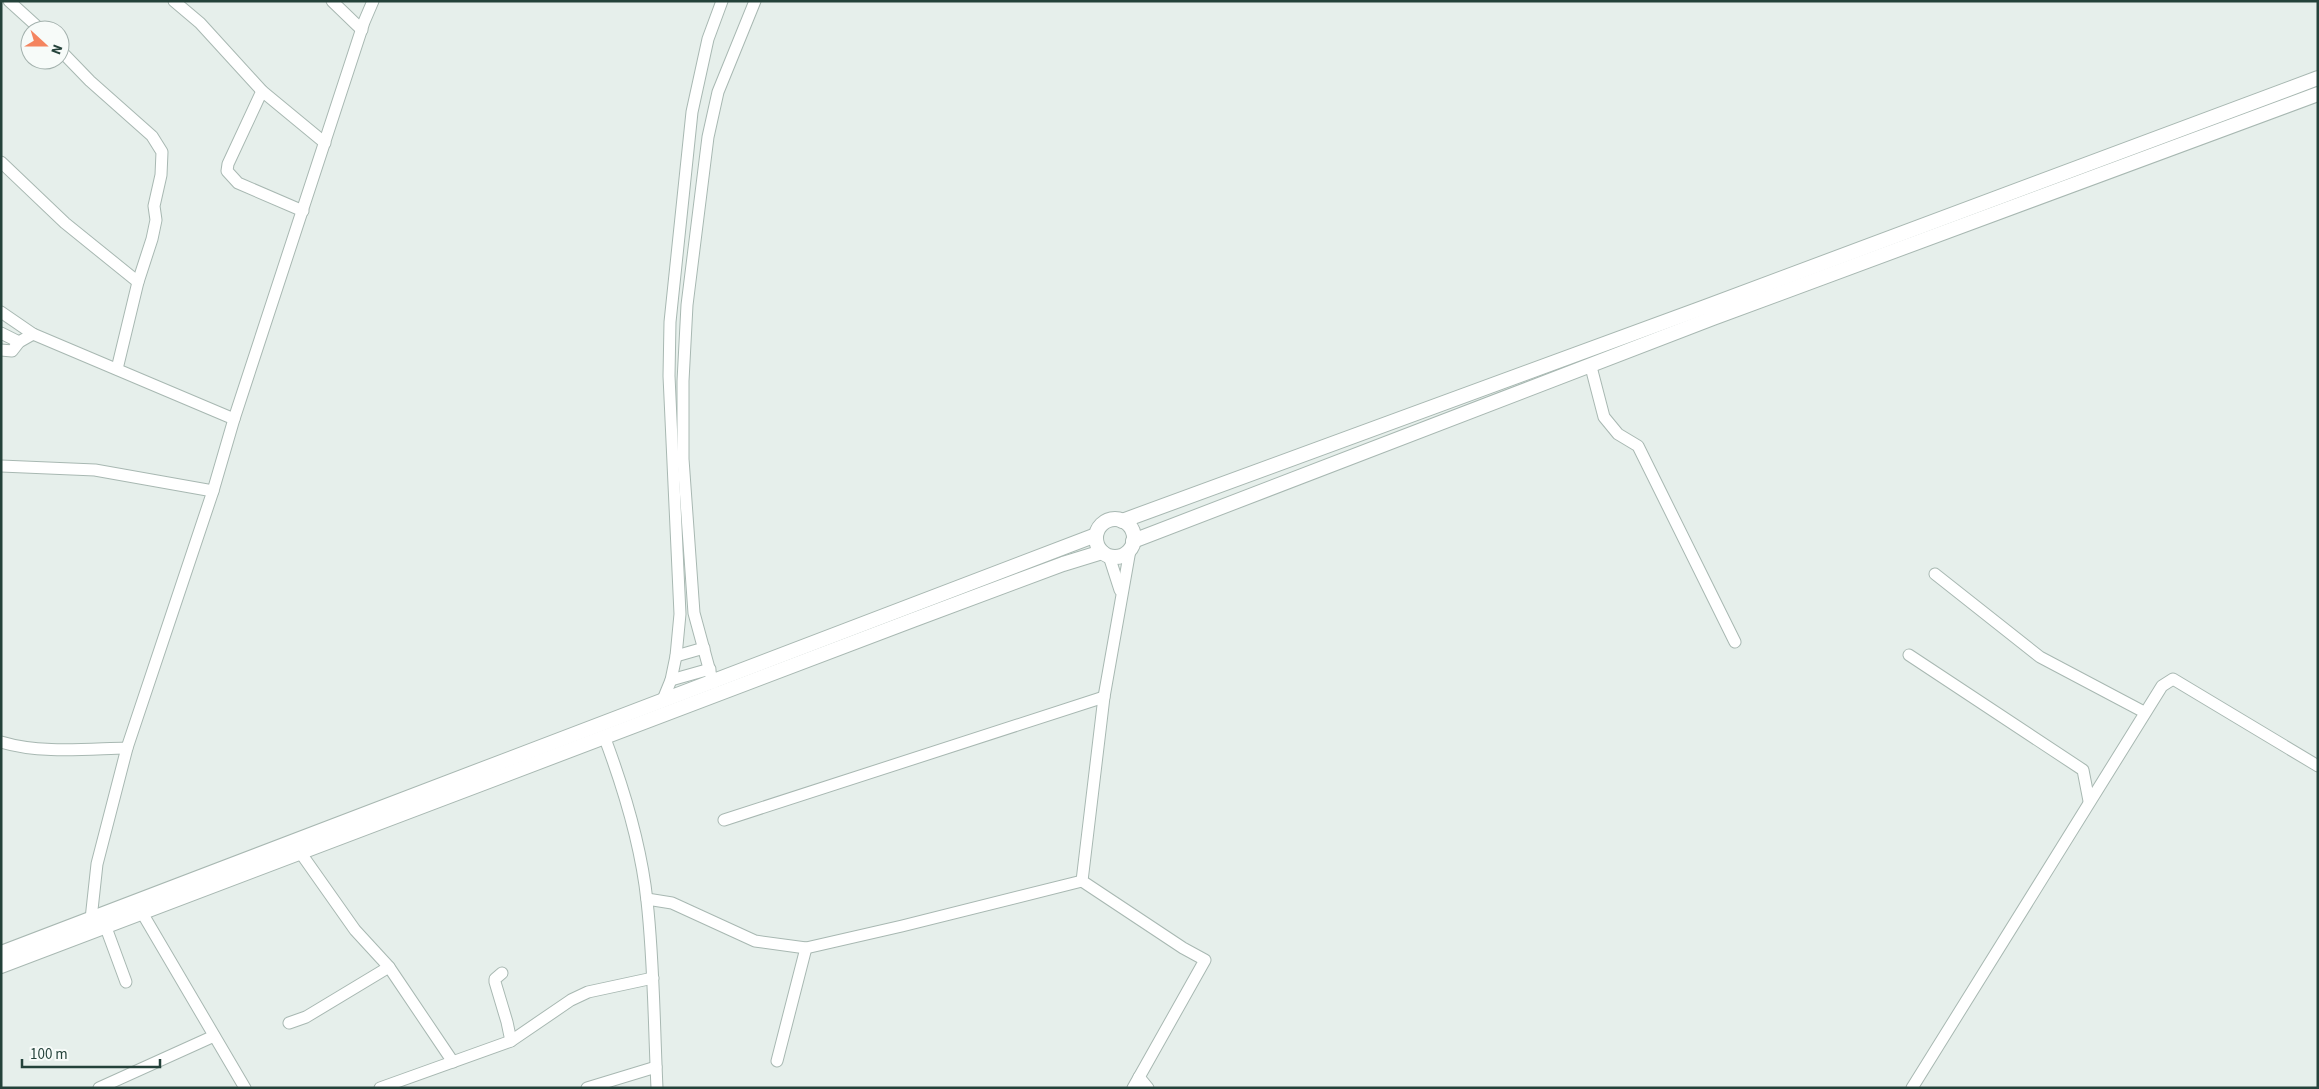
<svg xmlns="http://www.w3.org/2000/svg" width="2319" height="1089" viewBox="0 0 2319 1089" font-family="'Source Sans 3',sans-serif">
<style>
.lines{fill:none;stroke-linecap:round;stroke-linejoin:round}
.minor-casing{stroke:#a8b8b2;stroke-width:13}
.tertiary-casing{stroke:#a8b8b2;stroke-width:16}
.minor{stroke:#fff;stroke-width:11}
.tertiary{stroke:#fff;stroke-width:14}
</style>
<rect width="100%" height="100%" fill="#e6efeb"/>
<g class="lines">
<defs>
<g id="minor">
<polyline points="9,1 41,30"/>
<polyline points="174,1 200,23 262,91 325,143"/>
<polyline points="332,1 362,30"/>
<polyline points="60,50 90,81 152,136 162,152 161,175 154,206 156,220 152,239 138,282 117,369"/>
<polyline points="262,91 228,164 227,171 238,183 303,211"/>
<polyline points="1,162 65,223 138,282"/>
<polyline points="1,312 33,334 234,419"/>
<polyline points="1,333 19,342"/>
<polyline points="1,350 12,351 19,342 33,334"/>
<polyline points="1591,367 1604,417 1618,434 1638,446 1735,642"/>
<polyline points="1,466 95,470 213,491"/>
<polyline points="1130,550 1104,697 1082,881 1183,948 1205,960 1133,1088"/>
<polyline points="1109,556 1120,590"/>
<polyline points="1935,574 2040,657 2144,712"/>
<polyline points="1909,655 2083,770 2089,801"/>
<polyline points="676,656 704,648"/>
<polyline points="671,680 710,669"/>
<polyline points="713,683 694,613 683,459 683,381 687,305 708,137 718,92 755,1"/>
<polyline points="662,702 671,680 676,656 680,614 669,376 670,322 692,112 708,39 722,1"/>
<path d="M604,736C624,789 641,844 647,901C654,963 654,1026 657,1088"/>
<path d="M1,742C41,754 85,749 127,748"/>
<polyline points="724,820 1104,697"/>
<polyline points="300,852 355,930 389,967 453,1062"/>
<polyline points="647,899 672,903 755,941 806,948 902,926 1082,881"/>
<polyline points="141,911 245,1088"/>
<polyline points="91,919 97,864 127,748 213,491 234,419 364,22 373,1"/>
<polyline points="105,925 126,982"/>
<polyline points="502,973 495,979 495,982 507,1022 511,1041"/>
<polyline points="289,1023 306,1017 389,967"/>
<polyline points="777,1061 806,948"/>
<polyline points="1139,1077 1148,1088"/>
<polyline points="99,1088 214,1036"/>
<polyline points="380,1088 511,1041 571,1000 588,992 653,978"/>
<polyline points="587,1088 656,1067"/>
<polyline points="1912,1088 2162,686 2173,679 2318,766"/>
</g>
<g id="tertiary">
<circle cx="1115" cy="538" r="19"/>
<polyline points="1122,521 1705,307 2318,78"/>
<polyline points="1133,541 1713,318 2318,94"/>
<polyline points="1,953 1096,535"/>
<polyline points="1,966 913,620 1063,564 1102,552"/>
</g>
</defs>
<use href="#minor" class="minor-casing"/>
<use href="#tertiary" class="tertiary-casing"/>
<use href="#minor" class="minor"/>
<use href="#tertiary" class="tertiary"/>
</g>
<rect width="2319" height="1089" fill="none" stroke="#24423a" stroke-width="5"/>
<g transform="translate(45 45) rotate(111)"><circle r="24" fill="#f7fbf9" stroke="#a3b1ad"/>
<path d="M0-4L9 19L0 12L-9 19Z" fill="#f4845f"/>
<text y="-8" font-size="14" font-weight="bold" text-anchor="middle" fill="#24423a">N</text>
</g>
<path d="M22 1059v8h138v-8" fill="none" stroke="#24423a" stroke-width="2.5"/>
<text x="30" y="1059" font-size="15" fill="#24423a" stroke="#f7fbf9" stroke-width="4" paint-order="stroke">100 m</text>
</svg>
